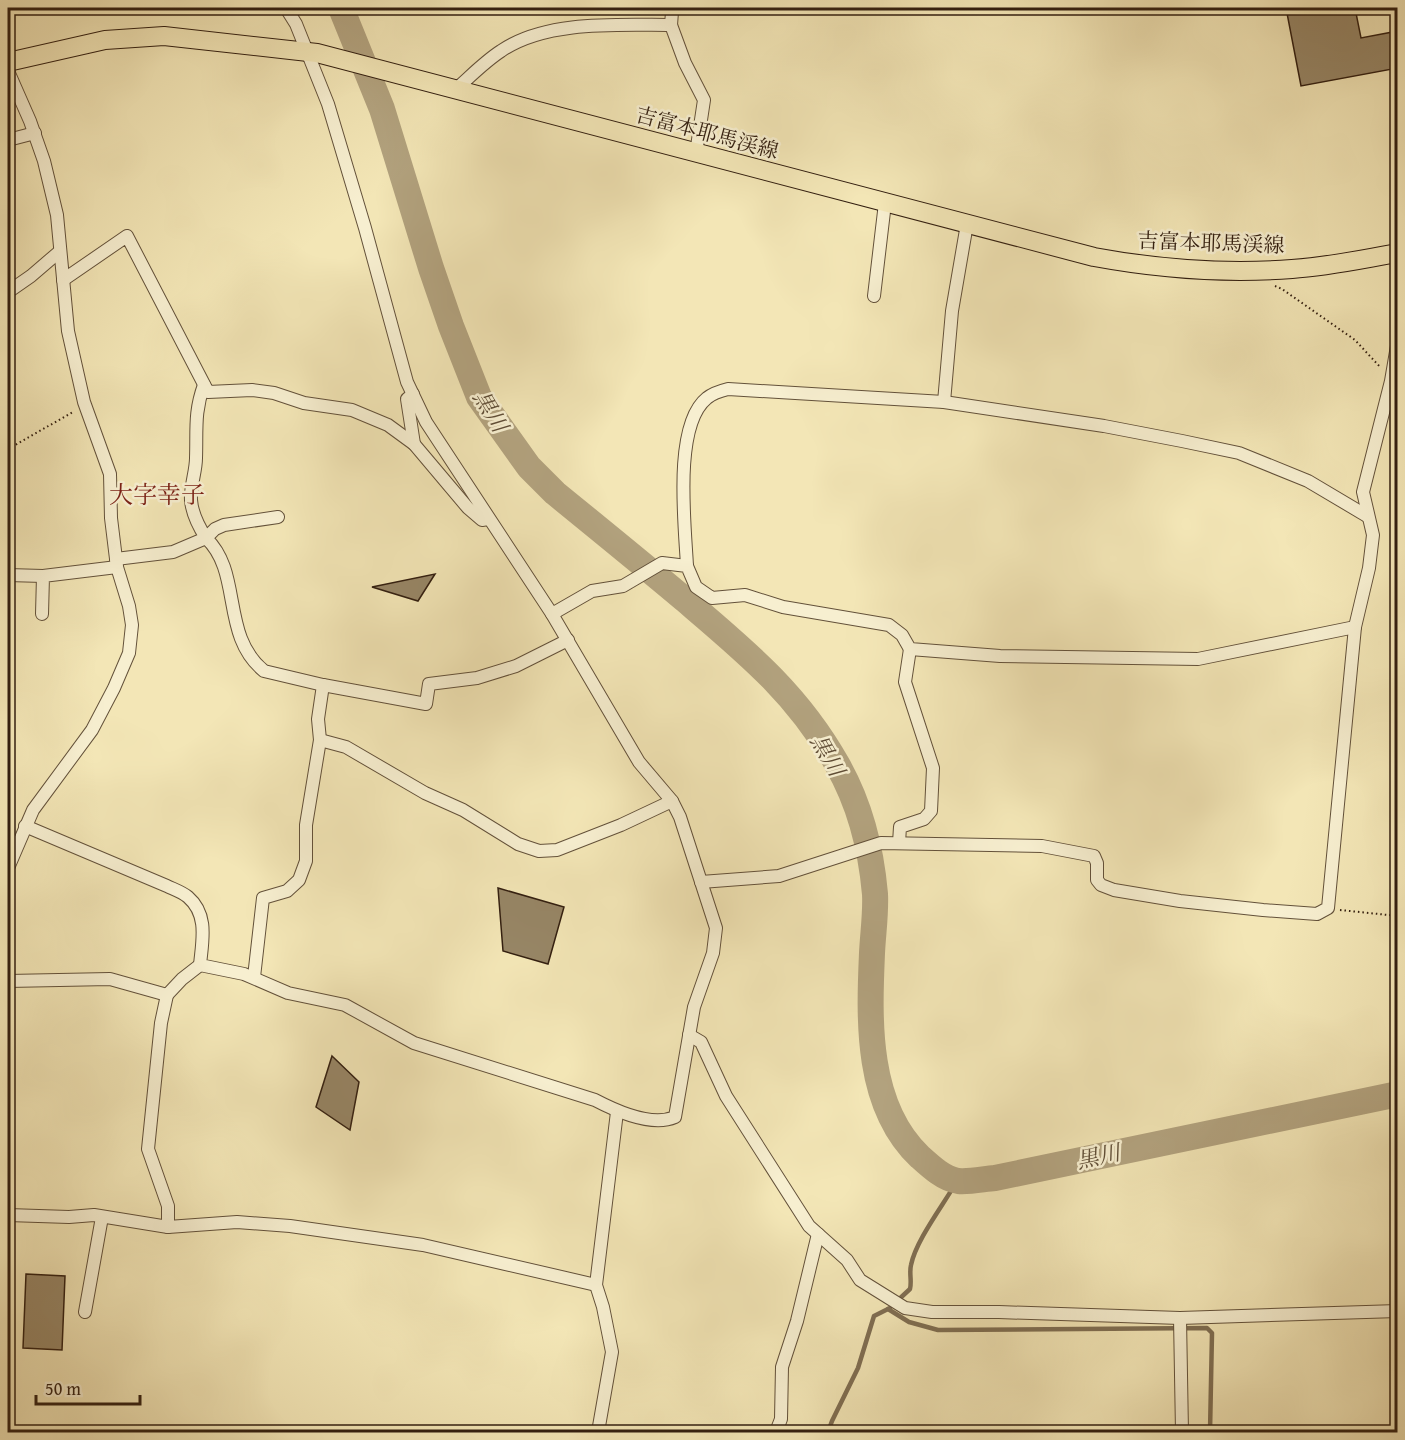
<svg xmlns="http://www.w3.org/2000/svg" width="1405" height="1440" viewBox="0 0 1405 1440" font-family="'Gentium Book Plus','Noto Serif JP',serif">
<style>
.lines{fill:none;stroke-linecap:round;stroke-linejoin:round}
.stream{stroke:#7f6e52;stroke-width:4.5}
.river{stroke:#b2a27e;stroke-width:26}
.building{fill:#978666;stroke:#331f10;stroke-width:1.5}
.street-casing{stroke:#63513a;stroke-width:14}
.primary-casing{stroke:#331f10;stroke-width:20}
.path{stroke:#331f10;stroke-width:2;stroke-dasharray:1.5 3;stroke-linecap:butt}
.street{stroke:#f7efd0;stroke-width:12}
.primary{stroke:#f3e6b6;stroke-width:18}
.labels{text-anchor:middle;stroke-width:5;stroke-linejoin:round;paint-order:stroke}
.street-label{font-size:21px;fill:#331f10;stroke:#f7efd0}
.water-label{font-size:22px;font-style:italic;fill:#5f4d36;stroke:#f7efd0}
.quarter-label{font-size:24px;fill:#7a1f14;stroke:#f7efd0}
</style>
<rect width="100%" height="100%" fill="#f3e6b6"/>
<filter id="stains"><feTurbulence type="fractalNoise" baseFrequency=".00333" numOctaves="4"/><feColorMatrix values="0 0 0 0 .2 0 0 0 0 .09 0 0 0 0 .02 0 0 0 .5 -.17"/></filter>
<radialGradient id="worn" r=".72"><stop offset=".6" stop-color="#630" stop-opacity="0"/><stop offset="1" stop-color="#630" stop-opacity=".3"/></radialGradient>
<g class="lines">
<g class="stream">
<path d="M896,1302L910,1289C912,1281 909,1273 911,1265C916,1240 944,1204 957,1181"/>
<polyline points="888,1309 909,1322 938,1330 1207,1328 1212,1333 1210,1432"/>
<polyline points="828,1432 832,1421 858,1368 874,1316 890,1308"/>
</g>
<path class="river" d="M341,8L382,109L431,268L451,326L479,397L529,467L555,493C598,528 641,563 684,599C745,651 797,693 837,764C860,804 871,848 875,894C876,913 873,933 872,953C869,1021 866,1106 920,1157C931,1167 944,1179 958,1181C970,1182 983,1179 995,1178L1398,1094"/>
</g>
<g class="building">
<polygon points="1286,8 1355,8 1361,38 1398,31 1398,68 1301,86"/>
<polygon points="435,574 418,601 372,587"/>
<polygon points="498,888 564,907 548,964 503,951"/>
<polygon points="332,1056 359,1082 350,1130 316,1107"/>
<polygon points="26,1274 65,1276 62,1350 23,1348"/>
</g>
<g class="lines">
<defs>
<g id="street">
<polyline points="670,8 672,12 671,25"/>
<polyline points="8,71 30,121 44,161 57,215 68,331 84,402 110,474 111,518 117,567 129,606 132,625 129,653 114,688 92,730 33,810 8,868"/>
<path d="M455,90C470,77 484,62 501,51C546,20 618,25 671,25L685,63L704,100L696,153"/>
<polyline points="8,140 35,133"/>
<polyline points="63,280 127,236 208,392 252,390 274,393 304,403 352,410 388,425 414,444 468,508 482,520 488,519"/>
<polyline points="8,292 31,276 59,252"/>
<polyline points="874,296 885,203"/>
<path d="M204,385C194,412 197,430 196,458C196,472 190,486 191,500C192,514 199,527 206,538L215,529L224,525L278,517"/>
<polyline points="413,394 407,399 414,444"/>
<polyline points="944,402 952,311 967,224"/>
<path d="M116,559L173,552L206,538C243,573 220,635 264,671L323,685L426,704L429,684L477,678L516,666L568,640"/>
<path d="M687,566C685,525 673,425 707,398C713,393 720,391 728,389L944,402L1104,426L1182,441L1239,453L1308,481L1367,516"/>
<polyline points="8,575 43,576"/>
<polyline points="42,614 43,576 117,567"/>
<polyline points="552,614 592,591 623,586 662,563 687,566 696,587 712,598 745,595 783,607 889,625 902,635 910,649 1000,656 1198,659 1355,627"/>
<polyline points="320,740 346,747 425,793 463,810 518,844 539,851 557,850 621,825 672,801"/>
<path d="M25,826L167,886C173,889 182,892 188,897C209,915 202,942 200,965L244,974L288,993L345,1005L414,1043L595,1100C616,1111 652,1127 675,1117L694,1007L713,953L716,928L680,817L672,801L639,762L552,614L426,422L407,382L365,228L328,104L296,24L286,8"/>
<polyline points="899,843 900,827 924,819 931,811 933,768 905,682 910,649"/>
<polyline points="701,882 779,876 881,843 1042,846 1094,856 1097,863 1097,880 1101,885 1114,890 1180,901 1263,910 1317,914 1328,908 1355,627 1369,568 1373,535 1363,492 1391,381 1398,340"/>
<polyline points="254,977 263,898 287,891 299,880 306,861 306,825 320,740 318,719 323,685"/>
<polyline points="8,981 110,979 167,995 182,979 200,965"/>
<polyline points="167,995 161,1023 148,1149 168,1206 168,1227"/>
<polyline points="689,1035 701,1042 726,1096 809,1226 847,1260 860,1280 905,1308 932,1312 999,1312 1180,1318 1398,1311"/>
<polyline points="8,1215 69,1217 94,1215 168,1227 237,1222 290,1226 423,1245 596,1285"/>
<polyline points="85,1312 102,1217"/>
<polyline points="1180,1318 1182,1432"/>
<polyline points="598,1432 612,1352 603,1307 596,1285 617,1112"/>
<polyline points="776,1432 781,1419 782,1367 797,1321 818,1234"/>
</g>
<path id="primary" d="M8,62L105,40L164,36L317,53L1094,257C1159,269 1226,274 1292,269C1327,267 1363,259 1398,253"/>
</defs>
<use href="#street" class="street-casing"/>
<use href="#primary" class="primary-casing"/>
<g class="path">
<polyline points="1275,286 1282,289 1355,340 1381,368"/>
<polyline points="8,449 73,412"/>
<polyline points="1340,910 1398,916"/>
</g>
<use href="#street" class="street"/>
<use href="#primary" class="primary"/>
</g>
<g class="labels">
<g class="street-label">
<text transform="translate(707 133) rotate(15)" y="7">吉富本耶馬渓線</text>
<text transform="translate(1211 243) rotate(2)" y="7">吉富本耶馬渓線</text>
</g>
<g class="water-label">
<text transform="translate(491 411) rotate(59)" y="8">黒川</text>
<text transform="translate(828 755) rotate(60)" y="8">黒川</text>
<text transform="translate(1098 1156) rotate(-12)" y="8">黒川</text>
</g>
<g class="quarter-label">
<text x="157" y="503">大字幸子</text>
</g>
</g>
<rect width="1405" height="1440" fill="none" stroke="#f3e6b6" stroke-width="30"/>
<rect x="9" y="9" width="1387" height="1422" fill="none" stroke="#331f10" stroke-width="3"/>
<rect x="15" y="15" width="1375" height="1410" fill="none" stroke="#331f10" stroke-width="1.5"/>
<path d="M36 1395v9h104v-9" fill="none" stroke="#331f10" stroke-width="3"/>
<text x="45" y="1395" font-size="18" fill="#331f10" stroke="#f7efd0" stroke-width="4.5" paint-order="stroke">50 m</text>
<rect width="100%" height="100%" filter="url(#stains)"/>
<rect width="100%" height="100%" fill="url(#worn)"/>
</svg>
